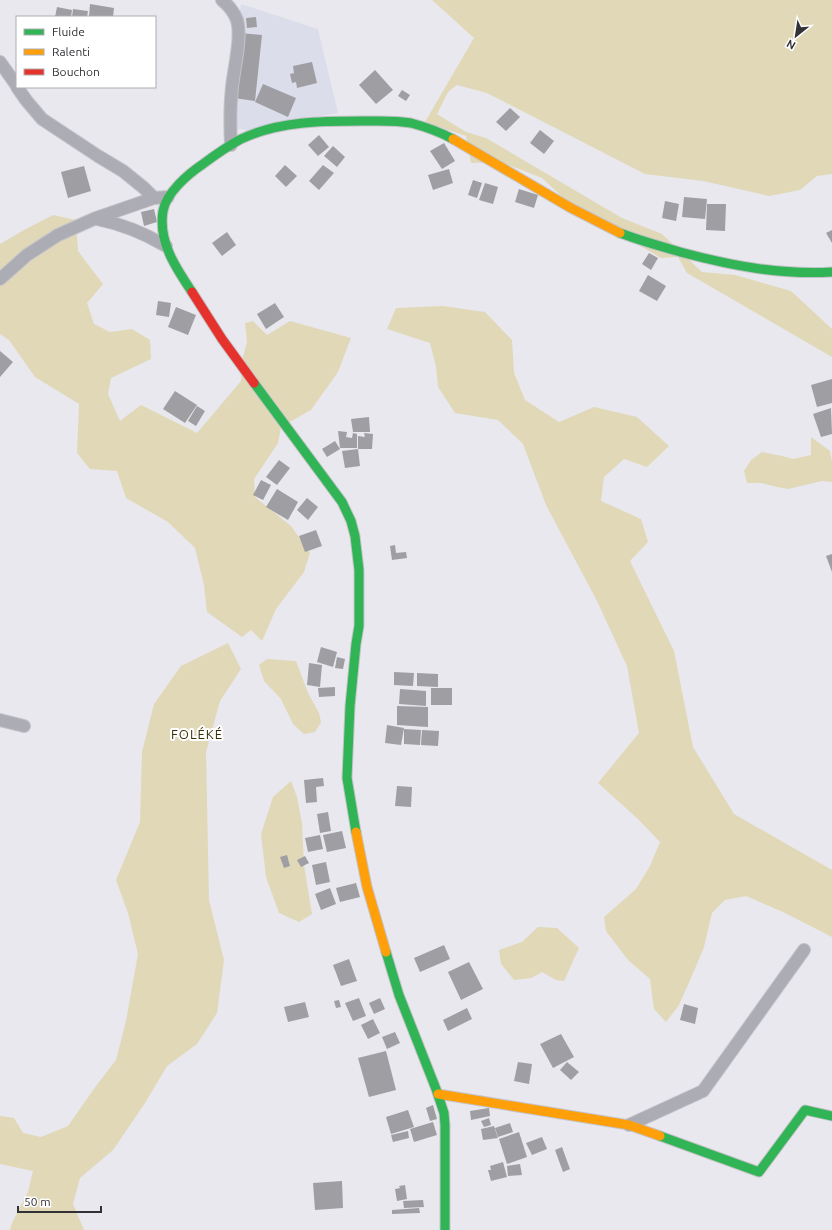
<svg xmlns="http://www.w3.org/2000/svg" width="832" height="1230" viewBox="0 0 832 1230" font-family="Ubuntu,sans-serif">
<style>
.built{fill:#dcddeb}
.green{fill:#e1d8b8}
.building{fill:#9e9ea3}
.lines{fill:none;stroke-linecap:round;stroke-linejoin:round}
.street-casing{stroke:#c4c4c8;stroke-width:14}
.fast-casing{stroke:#c4c4c8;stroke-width:11}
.slow-casing{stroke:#c4c4c8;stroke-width:11}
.jam-casing{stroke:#c4c4c8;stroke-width:11}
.street{stroke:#acacb4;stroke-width:12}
.fast{stroke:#30b455;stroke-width:9}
.slow{stroke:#ff9f0a;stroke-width:9}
.jam{stroke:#e5322d;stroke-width:9}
.labels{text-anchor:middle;stroke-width:4;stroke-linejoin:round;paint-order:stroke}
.quarter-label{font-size:13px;letter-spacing:1px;fill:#382e02;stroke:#fff}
</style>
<rect width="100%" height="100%" fill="#e8e8ee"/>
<polygon class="built" points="241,4 318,29 338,113 246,130 234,128 225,123"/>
<g class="green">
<polygon points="432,0 832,0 832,174 817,176 800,190 769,196 703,181 645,174 487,93 457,85 448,92 437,114 466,132 486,138 622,218 662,234 702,272 735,275 791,291 832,329 832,357 687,273 678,257 661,258 572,206 542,178 501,162 471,163 466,136 425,122 474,38"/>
<polygon points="53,215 76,220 78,251 103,284 87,303 94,324 110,332 132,329 150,340 151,359 111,378 108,394 120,421 141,405 197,433 241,381 243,357 247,342 245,323 253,321 267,335 290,321 351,338 338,372 311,410 281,427 278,443 254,479 255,497 291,526 310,553 304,572 276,609 262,641 251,630 242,637 207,612 204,585 195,548 168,522 126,498 117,471 90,469 77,453 79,404 35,377 9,340 0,334 0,244 24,230"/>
<polygon points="443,306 485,312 512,340 514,373 525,400 559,422 594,407 637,417 669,446 647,467 624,459 604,477 601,501 641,519 648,542 630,561 674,651 693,747 734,814 832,870 832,937 783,912 746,896 725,900 712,913 704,947 691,978 679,1005 666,1022 654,1009 650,979 628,960 606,931 604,917 636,889 650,866 660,842 639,820 598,783 639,733 627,666 597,601 546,505 523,444 498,420 455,413 438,387 436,367 430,343 387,329 396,308"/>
<polygon points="811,437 830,451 832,462 832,482 822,481 788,489 777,487 761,483 747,483 744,471 751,460 762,452 782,456 793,459 811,455"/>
<polygon points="228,643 241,669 220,701 206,752 209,900 224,960 217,1013 197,1044 167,1066 145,1103 113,1150 80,1178 73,1204 84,1230 10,1230 12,1223 28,1192 33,1171 0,1164 0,1116 14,1118 23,1133 41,1137 68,1126 96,1086 116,1060 126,1021 138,954 128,913 116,880 140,822 142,752 154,704 181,666"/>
<polygon points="267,659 296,661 308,693 319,713 321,722 315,732 304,734 293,724 281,699 264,681 259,665"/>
<polygon points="291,781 297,797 302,823 304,865 312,914 299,922 279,913 266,877 261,834 273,797"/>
<polygon points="538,927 557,928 579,948 564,981 556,980 542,972 531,978 514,980 501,964 499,950 522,942"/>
</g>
<g class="building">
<polygon points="90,4 114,8 113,17 89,17"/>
<polygon points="57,7 72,10 71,17 55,17"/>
<polygon points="73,9 88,11 87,17 72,17"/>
<polygon points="256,17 257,27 247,28 246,18"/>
<polygon points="241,33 262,35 255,101 234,98"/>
<polygon points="312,62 317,83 297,88 296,82 292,83 290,74 294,73 293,66"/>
<polygon points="375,70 393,90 376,104 359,85"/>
<polygon points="263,84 296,98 288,117 255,102"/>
<polygon points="402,90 410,95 406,101 398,96"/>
<polygon points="510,108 520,117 506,131 496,122"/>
<polygon points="540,130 554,141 544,154 530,143"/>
<polygon points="319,135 329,147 318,156 308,145"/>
<polygon points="444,143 455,161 442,169 430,151"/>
<polygon points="333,146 345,157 337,167 324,156"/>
<polygon points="285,165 297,176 286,187 275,176"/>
<polygon points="323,165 334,173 319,190 309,181"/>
<polygon points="84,166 91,191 68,198 61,172"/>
<polygon points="449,169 453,183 433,190 428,175"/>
<polygon points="473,180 482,183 477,198 468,195"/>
<polygon points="485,183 498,187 493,204 479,200"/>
<polygon points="519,189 538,195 534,208 515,202"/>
<polygon points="684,197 707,199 705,219 682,217"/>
<polygon points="665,201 679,204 676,221 662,218"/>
<polygon points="707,204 726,204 725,231 706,230"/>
<polygon points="154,209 157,222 144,226 141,212"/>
<polygon points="832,230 832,243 826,233"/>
<polygon points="227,232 236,245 222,256 212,243"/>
<polygon points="649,253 658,258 651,270 642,264"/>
<polygon points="648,275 666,286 657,301 639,291"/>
<polygon points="158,301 171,303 169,317 156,315"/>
<polygon points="275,303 284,317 266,329 257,314"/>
<polygon points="176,307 196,315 188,335 168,327"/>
<polygon points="0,351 13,362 0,377"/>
<polygon points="832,379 832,403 817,407 811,385"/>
<polygon points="175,391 197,405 185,423 163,409"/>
<polygon points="197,406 205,411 196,426 188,421"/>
<polygon points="831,408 832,434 821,437 813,414"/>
<polygon points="369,417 370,432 353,432 351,419"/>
<polygon points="338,431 347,432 346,437 352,438 353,433 357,434 357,448 340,448"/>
<polygon points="364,433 373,434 372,449 358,449 358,436 365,437"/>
<polygon points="335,441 340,449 327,457 322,449"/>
<polygon points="358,449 360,466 345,468 342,451"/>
<polygon points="279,460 290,468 277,485 266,477"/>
<polygon points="261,480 271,485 263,500 253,495"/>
<polygon points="277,489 298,502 288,520 266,507"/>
<polygon points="307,498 318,507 308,520 297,510"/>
<polygon points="316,530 322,546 305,552 299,536"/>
<polygon points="395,545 396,553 406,552 407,558 392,560 390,546"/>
<polygon points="832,554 832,572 826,556"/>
<polygon points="321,647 337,652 333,667 317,662"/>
<polygon points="337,657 345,659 343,669 335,668"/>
<polygon points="309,663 322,665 320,687 307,685"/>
<polygon points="394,672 414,673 413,686 394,685"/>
<polygon points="417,673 438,674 438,687 417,686"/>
<polygon points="335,687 335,696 319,697 318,688"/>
<rect x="431" y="688" width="21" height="17"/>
<polygon points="400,689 426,691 426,706 399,704"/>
<polygon points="397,706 428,707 428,727 397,725"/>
<polygon points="387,725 404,728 401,745 385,743"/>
<polygon points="404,729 421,730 420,745 404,744"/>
<polygon points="422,730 439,731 438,746 421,745"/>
<polygon points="323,778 324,786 316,787 317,802 306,803 304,780"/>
<polygon points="397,786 412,787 411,807 395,806"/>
<polygon points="328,812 331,831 320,833 317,814"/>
<polygon points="342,831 346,848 327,852 323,835"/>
<polygon points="320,835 323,849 308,852 305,838"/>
<polygon points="287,855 290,866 284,868 280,857"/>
<polygon points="305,856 309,863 301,867 297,860"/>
<polygon points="326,862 330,882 316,885 312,865"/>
<polygon points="356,883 360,897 340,902 336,888"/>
<polygon points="330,888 336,904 321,910 315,894"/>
<polygon points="444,945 450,959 420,972 414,958"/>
<polygon points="349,959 357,981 341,986 333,965"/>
<polygon points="469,962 483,989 461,1000 448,972"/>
<polygon points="359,998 366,1016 353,1021 345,1003"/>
<polygon points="380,998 385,1009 374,1014 369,1003"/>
<polygon points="339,1000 341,1007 336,1008 334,1001"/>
<polygon points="305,1002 309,1017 288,1022 284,1007"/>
<polygon points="684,1004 698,1008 695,1024 680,1020"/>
<polygon points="467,1008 472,1019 448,1031 443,1020"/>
<polygon points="373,1019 380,1033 368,1039 361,1025"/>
<polygon points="395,1032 400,1043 387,1049 382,1037"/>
<polygon points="561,1034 574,1057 553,1068 540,1044"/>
<polygon points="386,1051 396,1090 369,1097 358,1058"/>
<polygon points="518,1062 532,1064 529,1084 514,1081"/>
<polygon points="567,1062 579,1072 571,1080 560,1070"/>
<polygon points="433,1105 437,1119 430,1121 426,1108"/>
<polygon points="489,1108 490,1116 471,1120 470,1111"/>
<polygon points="408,1110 414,1127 391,1134 386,1117"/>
<polygon points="489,1118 491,1125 484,1127 481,1121"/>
<polygon points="433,1122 437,1135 414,1142 410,1129"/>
<polygon points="510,1123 513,1132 498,1137 495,1128"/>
<polygon points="494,1126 498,1138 483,1140 481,1129"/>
<polygon points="408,1131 409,1138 393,1142 391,1135"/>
<polygon points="519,1132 527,1157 507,1164 499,1139"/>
<polygon points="542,1137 547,1149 532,1155 526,1143"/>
<polygon points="562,1147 570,1169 563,1172 555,1150"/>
<polygon points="503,1162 507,1177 491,1181 488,1170 491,1170 490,1166"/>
<polygon points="520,1164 522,1175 508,1176 507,1166"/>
<polygon points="342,1181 343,1208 315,1210 313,1183"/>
<polygon points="405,1185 407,1199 397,1201 395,1189 400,1188 399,1186"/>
<polygon points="423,1200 424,1207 404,1208 403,1201"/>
<polygon points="419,1208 420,1213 392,1214 392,1210"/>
</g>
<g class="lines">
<defs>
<g id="street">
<path d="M222,0C228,5 234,12 237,20C242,37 234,68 232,87C230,106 230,125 231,145"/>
<polyline points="0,62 17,86"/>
<polyline points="17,87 26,100 42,119 98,156 123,171 144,188 154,198"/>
<path d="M97,219C122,224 144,233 166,246"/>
<polyline points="0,279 27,255 58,235 96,218 154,198 168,197"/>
<polyline points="0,720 24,726"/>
<polyline points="629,1125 703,1091 804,950"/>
</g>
<g id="fast">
<path d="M620,233C641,241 663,247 684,253C733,266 781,275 832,272"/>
<path d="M192,292C176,268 158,242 163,211C166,193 188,174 203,164C215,155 228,146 241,139C279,121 322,121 363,121C379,121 395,120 411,123C426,127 440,132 453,139"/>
<polyline points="254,383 342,502 351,521 355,536 359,570 359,626 356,644 350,706 347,778 356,832"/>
<polyline points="386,952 399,995 436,1089 444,1113 445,1125 445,1230"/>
<polyline points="660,1136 759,1172 805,1110 832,1116"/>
</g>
<g id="slow">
<polyline points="453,139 571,208 620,233"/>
<polyline points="356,832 367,887 386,952"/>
<polyline points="438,1094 629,1125 660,1136"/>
</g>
<polyline id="jam" points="192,292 222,339 254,383"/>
</defs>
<use href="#street" class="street-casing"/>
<use href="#fast" class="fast-casing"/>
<use href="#slow" class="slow-casing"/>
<use href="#jam" class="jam-casing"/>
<use href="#street" class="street"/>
<use href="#fast" class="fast"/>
<use href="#slow" class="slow"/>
<use href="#jam" class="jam"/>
</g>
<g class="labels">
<g class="quarter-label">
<text x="197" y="739">FOLÉKÉ</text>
</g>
</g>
<rect x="16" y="16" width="140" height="72" fill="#ffffff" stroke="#adadaf"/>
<rect x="24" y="29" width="20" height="6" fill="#30b455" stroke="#adadaf"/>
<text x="52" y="36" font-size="12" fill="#313136">Fluide</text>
<rect x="24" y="49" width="20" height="6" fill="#ff9f0a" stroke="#adadaf"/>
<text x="52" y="56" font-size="12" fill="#313136">Ralenti</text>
<rect x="24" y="69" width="20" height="6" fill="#e5322d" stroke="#adadaf"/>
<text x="52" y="76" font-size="12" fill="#313136">Bouchon</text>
<g transform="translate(796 36) rotate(210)" stroke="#ffffff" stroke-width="3" paint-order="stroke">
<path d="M0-3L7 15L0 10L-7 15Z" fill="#313136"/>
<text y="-6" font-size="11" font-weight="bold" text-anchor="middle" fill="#313136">N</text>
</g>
<path d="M18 1206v6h83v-6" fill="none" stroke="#313136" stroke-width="2"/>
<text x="24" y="1206" font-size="12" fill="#313136" stroke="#ffffff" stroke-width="3" paint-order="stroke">50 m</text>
</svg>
